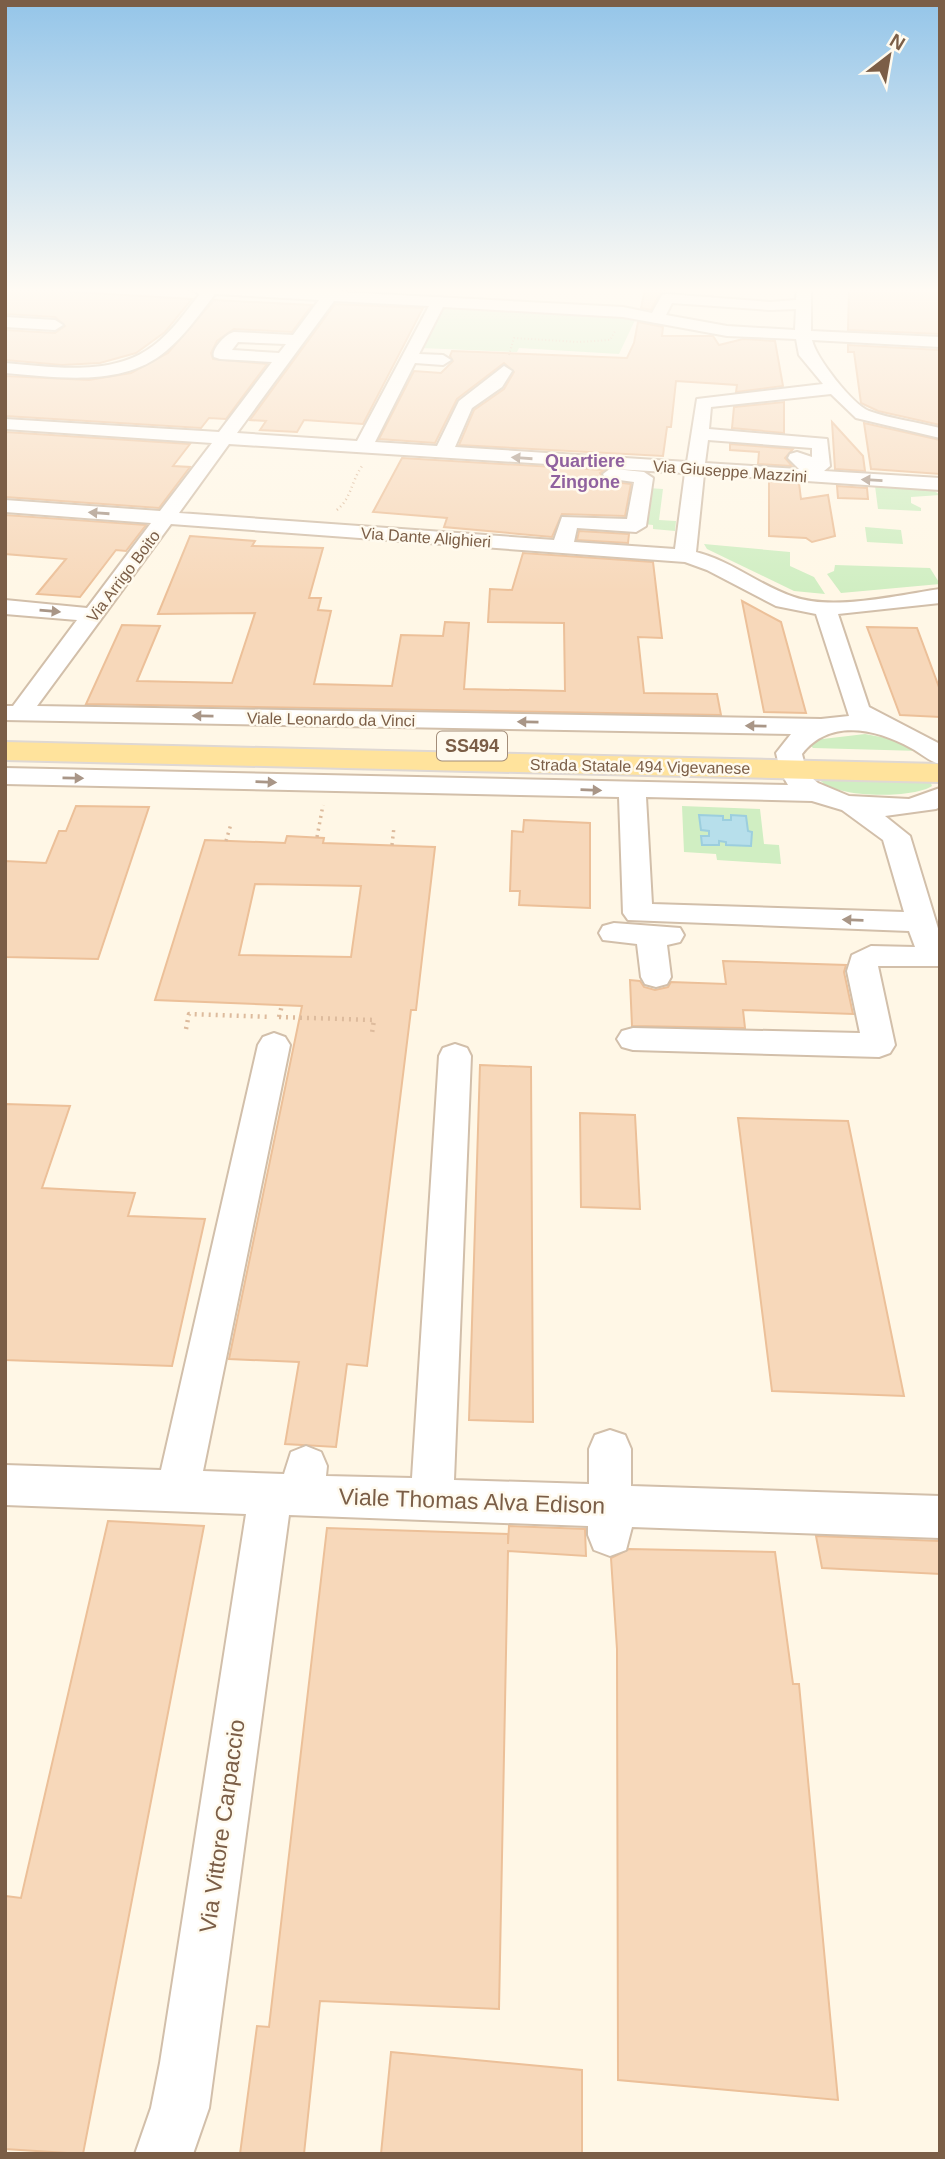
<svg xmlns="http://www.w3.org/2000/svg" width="945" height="2159" viewBox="0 0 945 2159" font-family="Arial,sans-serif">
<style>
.green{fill:#d0eec2;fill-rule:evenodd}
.water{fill:#b7dfeb;stroke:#9ccede;stroke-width:2}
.building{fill:#f7d8ba;stroke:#ecc099;stroke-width:2;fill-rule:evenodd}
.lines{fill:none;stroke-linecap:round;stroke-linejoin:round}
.minor-casing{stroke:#d2bfaa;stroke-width:4}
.major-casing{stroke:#dfd8d3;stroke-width:4}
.path-far3{stroke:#ddbb9d;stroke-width:2;stroke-dasharray:1 2.5;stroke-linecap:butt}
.path-far2{stroke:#ddbb9d;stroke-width:2.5;stroke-dasharray:1 3.5;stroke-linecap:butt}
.path-far1{stroke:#ddbb9d;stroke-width:3.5;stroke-dasharray:2 4.5;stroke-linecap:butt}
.path{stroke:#ddbb9d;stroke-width:4.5;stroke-dasharray:2 5;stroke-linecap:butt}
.minor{fill:#fff;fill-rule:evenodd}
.major{fill:#ffe39c;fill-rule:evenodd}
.oneway{fill:#a99687}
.labels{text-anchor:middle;stroke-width:5;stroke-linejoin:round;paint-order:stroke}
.far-street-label{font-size:16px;fill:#7b5e47;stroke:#fffaee}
.far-neighbourhood-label{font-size:18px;font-weight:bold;fill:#90629f;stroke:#fffaee}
.shield{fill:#fffaee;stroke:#a38d79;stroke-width:2}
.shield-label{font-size:18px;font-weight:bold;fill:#7b5e47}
.near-street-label{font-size:23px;fill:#7b5e47;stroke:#fffaee}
</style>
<rect width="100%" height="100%" fill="#fff7e6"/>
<g class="green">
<polygon points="447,307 470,309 636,318 619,354 519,348 517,352 421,348 440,309"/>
<polygon points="875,486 933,490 940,495 911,497 911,503 921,508 921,511 878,509"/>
<polygon points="648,488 663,489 659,520 676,521 675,531 653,529 653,525 643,524"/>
<polygon points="865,527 901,530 903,544 867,542"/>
<polygon points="704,544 790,552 790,566 814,577 825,594 794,591 707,549"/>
<polygon points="835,565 930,568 940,584 841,593 827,574 834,571"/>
<polygon points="865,734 912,743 920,751 813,748 810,745 814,740"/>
<path d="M818,777L930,781L932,786C913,799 828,799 818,777Z"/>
<path d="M682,806L760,809L764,844L779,845L781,864L717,860L716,854L684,852ZM731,816L748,832L751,845L718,841L719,845L710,836L709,830L723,820L732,821Z"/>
</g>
<polygon class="water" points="699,815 723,816 723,820 731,820 731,815 746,816 748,831 752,832 751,846 726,845 726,842 719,841 719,845 702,845 701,836 709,836 709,831 701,830"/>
<g class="building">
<polygon points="645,289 668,289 660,294 651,310 641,308"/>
<polygon points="849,289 940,289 940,334 848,330"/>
<polygon points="5,290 56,291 192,299 165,332 136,353 100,363 62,365 5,360 5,330 55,333 65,326 55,317 5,314"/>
<polygon points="214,300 312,305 292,332 234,329 217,341 211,353 213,359 267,364 226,419 209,418 201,428 5,416 5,376 89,380 131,373 168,353"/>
<polygon points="335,304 423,308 363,424 304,420 297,432 260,430 266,421 250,420"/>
<polygon points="638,322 663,327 662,336 713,336 719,345 743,339 775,341 783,386 736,392 737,385 676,381 671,427 667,427 663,456 459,445 474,410 504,389 514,372 504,363 457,399 435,443 379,439 414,371 441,373 453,361 450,356 452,351 627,358 634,343"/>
<polygon points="848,345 940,350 940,425 878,411 861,403 854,352 848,352"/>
<polygon points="784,402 784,433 732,428 734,407"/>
<polygon points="832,422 863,456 865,471 835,469"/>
<polygon points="864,423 940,440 940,474 871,469"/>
<polygon points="5,432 190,444 173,466 190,467 159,508 5,497"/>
<polygon points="730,444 793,449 785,458 792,466 758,464 759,452 730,450"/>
<polygon points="402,458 604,470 600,473 605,481 631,484 625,516 562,514 552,537 444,527 447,518 373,512"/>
<polygon points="769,481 799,483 801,499 828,495 835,536 812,542 806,538 769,536"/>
<polygon points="837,486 867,488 868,499 838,498"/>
<polygon points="5,515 146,525 126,551 116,550 80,597 37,594 66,559 5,554"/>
<polygon points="579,531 629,534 628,543 577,540"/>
<polygon points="190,536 255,541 252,546 323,548 309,598 321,598 318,610 331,611 314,684 392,686 401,635 443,636 445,622 469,623 464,689 565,691 564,623 488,622 490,589 512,590 523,553 653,562 662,638 638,637 644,693 717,694 721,715 86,704 122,625 160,626 137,681 232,683 255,613 158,614"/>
<polygon points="742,601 781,622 806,713 764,712"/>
<polygon points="867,627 917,628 940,690 940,717 900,715"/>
<polygon points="76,806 149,807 98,959 5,957 5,861 46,863 59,831 66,831"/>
<polygon points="524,820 590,823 590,908 519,905 520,891 510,891 512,831 523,832"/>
<path d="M287,836L324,838L323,843L435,847L416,1010H411L367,1366L347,1364L336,1447L285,1444L299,1362L229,1359L302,1006L155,1000L205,840L285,843ZM255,884L361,886L351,957L239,955Z"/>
<polygon points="723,961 846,965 844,972 853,1014 743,1010 745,1028 632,1026 630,980 640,981 644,987 655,990 668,987 671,982 726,984"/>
<polygon points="480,1065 531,1067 533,1422 469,1420"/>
<polygon points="5,1104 70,1106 42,1188 135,1193 128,1216 205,1219 172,1366 5,1360"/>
<polygon points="580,1113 635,1115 640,1209 581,1207"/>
<polygon points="738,1118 848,1121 904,1396 772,1391"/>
<polygon points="108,1521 204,1526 83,2154 5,2149 5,1896 21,1898"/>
<polygon points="509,1526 585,1529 586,1556 508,1551 499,2009 320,2001 304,2154 240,2154 257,2026 269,2027 327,1528 508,1534 508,1544"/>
<polygon points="816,1536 940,1541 940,1574 822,1568"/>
<polygon points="629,1549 775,1552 793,1684 799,1684 838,2100 618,2080 617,1649 611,1558"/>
<polygon points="391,2052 582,2070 582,2154 381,2154"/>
</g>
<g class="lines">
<defs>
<g id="minor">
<path d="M190,289H342L340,292L623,307L652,313L662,295L667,294L770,302L796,300L797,289H811V331L940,337V347L812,340C816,358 852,404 869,411C891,419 917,422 940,428V438L856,418L831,394L711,407L709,429L827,439L830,466L824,471L940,478V490L704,474L696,552C732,561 760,586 794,597C833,611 899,595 940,589V603L838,614L869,707L940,744V764C928,761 921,753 911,748C876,729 830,718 802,754L807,774L818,783L849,796L909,799L940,788V807L936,809L885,816L910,836L940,935V966H878L895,1045L890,1053L879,1057L633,1050L622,1047L617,1039L622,1031L633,1028L860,1033L847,971L852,955L871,946L915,947L909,931L628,920L623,913L619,797L5,784V768L788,785L781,773L776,753L791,734L5,720V706H13L77,620L5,614V600L87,608L151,523L5,512V500L160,511L212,443L5,429V419L219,432L272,362L220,359L214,357C211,350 225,334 234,332L293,335L319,300L215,294C200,314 185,335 166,351C123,388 57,377 5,373V363C53,367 112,377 153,346C172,332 186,311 200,294ZM334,301L429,306L357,441L237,433ZM672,303L770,310L796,309L795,330L727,326L666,315ZM443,307L623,317L727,336L796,339L799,355L823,384L697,399L687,462L455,447L472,408L502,387L512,371L504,366L459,401L437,446L375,442L415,363L443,365L451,360L443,355L419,354ZM238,342L286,344L279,353L232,350ZM708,440L812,448V457L797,452L790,454L788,458L799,469L705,463ZM229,444L611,468L603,474L605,478L634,482L627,519L562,517L554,540L179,513ZM615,469L685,473L675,549L574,542L577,528L636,532L646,526L653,478L644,472ZM171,524L685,562L707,570L776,606L816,614L849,716L821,719L37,706ZM646,797L812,801L842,810L883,840L904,912L652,904Z"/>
<polygon points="5,317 55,320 63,325 55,330 5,327"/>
<polygon points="614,923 680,928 684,935 680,942 667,945 671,977 667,984 656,987 645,984 641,977 637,944 603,940 599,933 603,926"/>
<polygon points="274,1033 285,1037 290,1045 203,1471 284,1474 291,1452 306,1446 321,1452 327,1466 326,1476 412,1478 439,1056 443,1048 455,1044 467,1048 471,1056 454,1480 589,1484 589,1449 595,1435 610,1430 625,1435 631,1449 631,1486 940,1496 940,1538 632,1527 626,1550 610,1556 594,1550 588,1535 588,1526 289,1515 209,2108 193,2154 135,2154 151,2108 160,2063 246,1514 5,1505 5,1465 161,1470 258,1045 263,1037"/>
</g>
<polygon id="major" points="5,742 940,764 940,782 5,760"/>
</defs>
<use href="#minor" class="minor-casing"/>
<use href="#major" class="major-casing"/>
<polyline class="path-far3" points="509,355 514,338 579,342 610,340 615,331"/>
<path class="path-far2" d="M337,510C352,497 351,482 362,466"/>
<g class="path-far1">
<polyline points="317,837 323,805"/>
<polyline points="226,841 231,824"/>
<polyline points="392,845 394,827"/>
</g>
<g class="path">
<polyline points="279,1017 374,1020 372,1033"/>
<polyline points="279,1017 282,1005"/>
<polyline points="186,1029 189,1014 271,1017"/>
</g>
<use href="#minor" class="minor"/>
<use href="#major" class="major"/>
</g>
<defs><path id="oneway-solid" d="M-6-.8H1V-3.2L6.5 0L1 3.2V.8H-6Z" transform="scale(1.75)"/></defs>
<g class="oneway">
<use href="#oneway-solid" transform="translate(522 458) rotate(-176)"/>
<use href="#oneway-solid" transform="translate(872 480) rotate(-177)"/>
<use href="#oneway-solid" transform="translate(99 513) rotate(-176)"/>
<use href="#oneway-solid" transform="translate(50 611) rotate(5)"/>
<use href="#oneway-solid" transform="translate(203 716) rotate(-179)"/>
<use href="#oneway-solid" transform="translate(528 722) rotate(-179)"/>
<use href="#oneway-solid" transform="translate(756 726) rotate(-179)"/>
<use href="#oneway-solid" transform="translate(73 778) rotate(1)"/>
<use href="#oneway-solid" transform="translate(266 782) rotate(2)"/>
<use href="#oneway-solid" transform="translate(591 790) rotate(2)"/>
<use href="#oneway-solid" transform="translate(853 920) rotate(-178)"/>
</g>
<linearGradient id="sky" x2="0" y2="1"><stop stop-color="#94c5e9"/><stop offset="0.49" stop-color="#fffbf4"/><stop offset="1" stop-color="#fffbf4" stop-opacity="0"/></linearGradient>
<rect width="945" height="592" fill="url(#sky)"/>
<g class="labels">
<g class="far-street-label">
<text transform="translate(730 471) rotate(4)" y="6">Via Giuseppe Mazzini</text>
<text transform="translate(426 537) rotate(4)" y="6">Via Dante Alighieri</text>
<text transform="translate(123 576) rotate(-53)" y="6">Via Arrigo Boito</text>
<text transform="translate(331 719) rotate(1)" y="6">Viale Leonardo da Vinci</text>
<text transform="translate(640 766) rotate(1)" y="6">Strada Statale 494 Vigevanese</text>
</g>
<g class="far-neighbourhood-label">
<text x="585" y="467">Quartiere<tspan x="585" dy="21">Zingone</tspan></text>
</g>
<rect class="shield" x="437" y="731.5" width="70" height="29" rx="5"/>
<g class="shield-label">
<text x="472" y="752">SS494</text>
</g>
<g class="near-street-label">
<text transform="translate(472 1501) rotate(2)" y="8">Viale Thomas Alva Edison</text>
<text transform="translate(222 1826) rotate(-82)" y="8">Via Vittore Carpaccio</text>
</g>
</g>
<rect width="945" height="2159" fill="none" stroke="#7b5e47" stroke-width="14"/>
<g transform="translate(889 56) rotate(31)" stroke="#fffaee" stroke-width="5" paint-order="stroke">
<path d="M0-5L12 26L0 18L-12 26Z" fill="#7b5e47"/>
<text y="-10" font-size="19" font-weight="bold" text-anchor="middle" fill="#7b5e47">N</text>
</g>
</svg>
